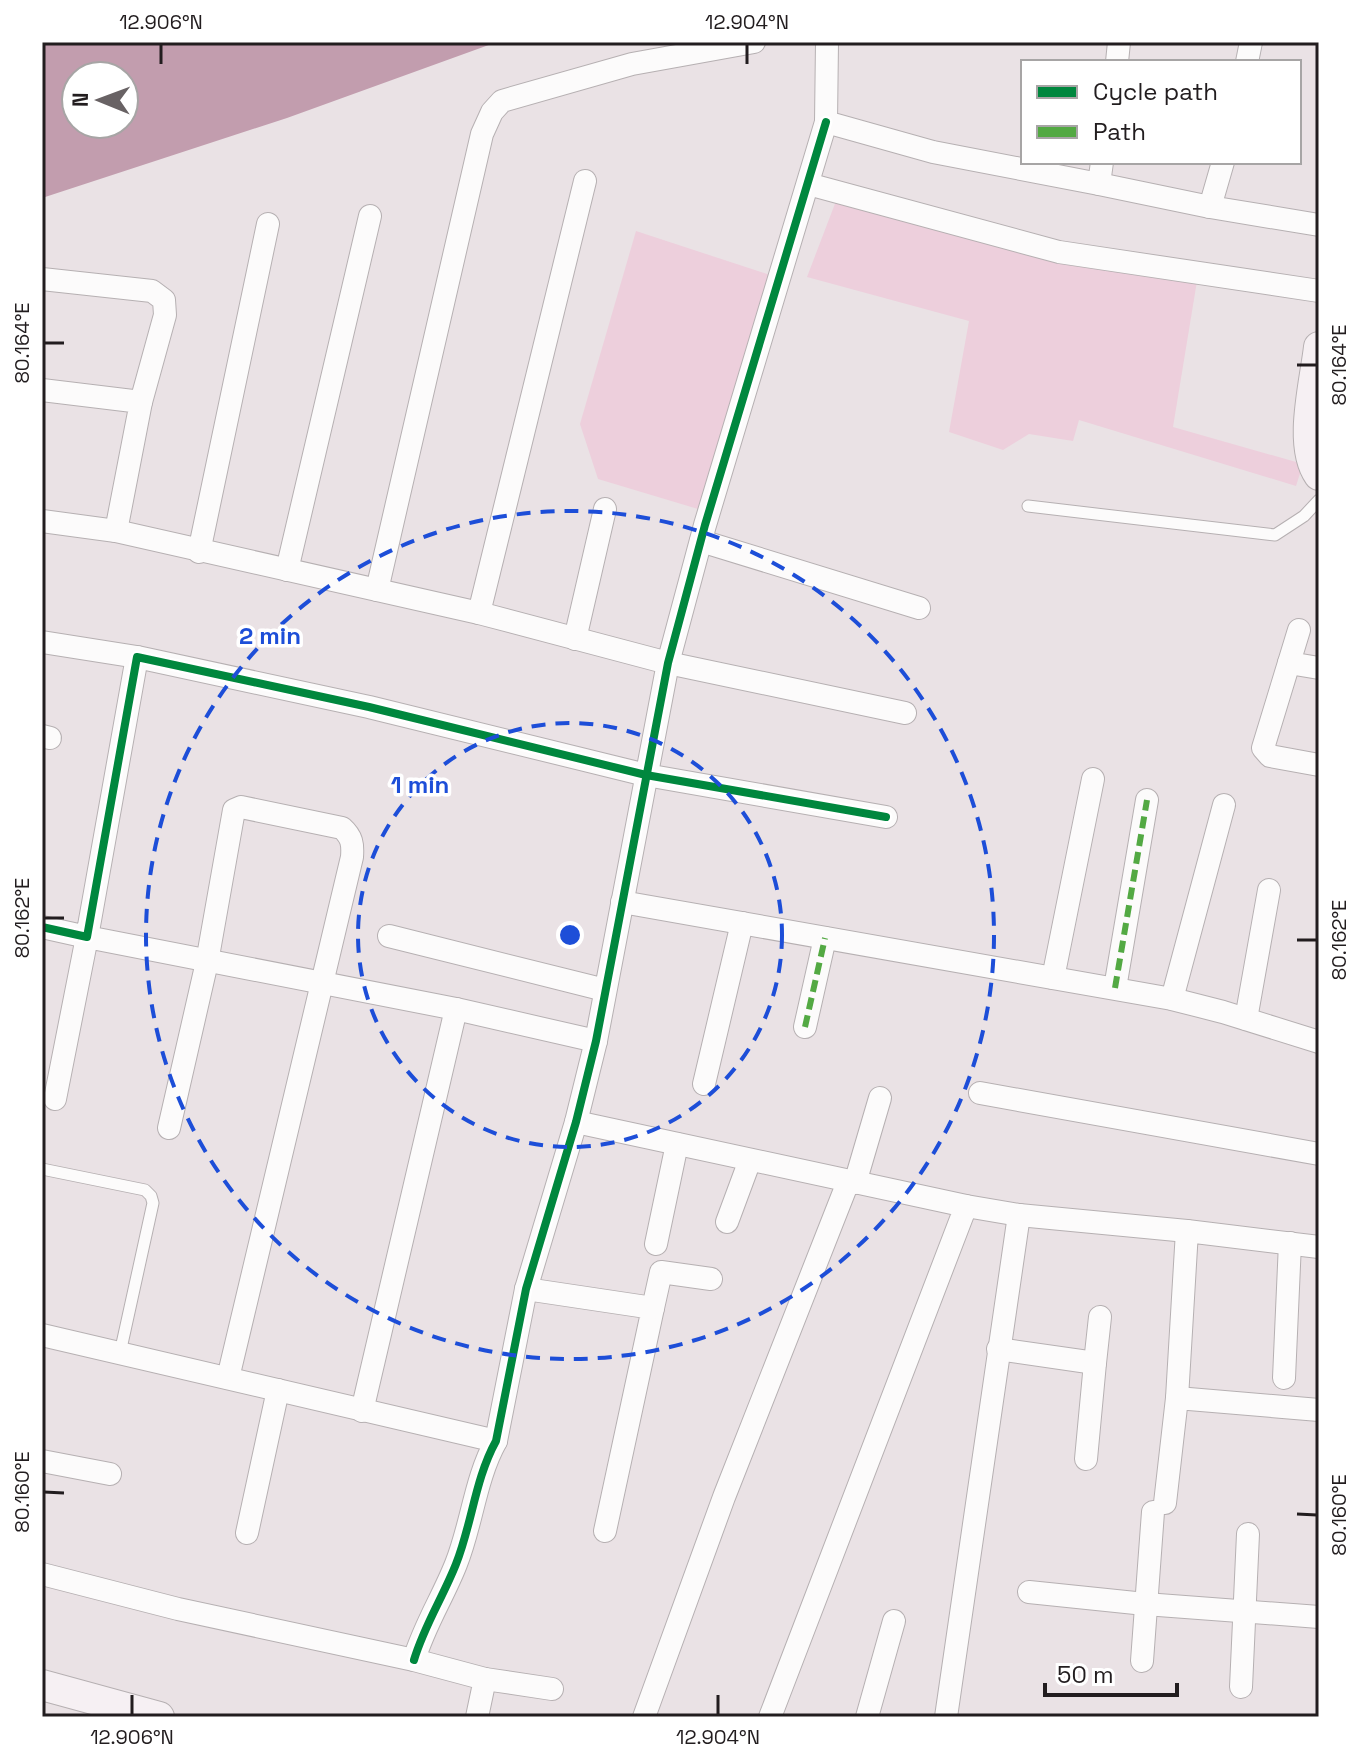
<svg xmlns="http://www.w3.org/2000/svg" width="1361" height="1759" viewBox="0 0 1361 1759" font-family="'Space Grotesk',sans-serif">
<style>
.green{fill:#edcfdc}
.water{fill:#c29dae;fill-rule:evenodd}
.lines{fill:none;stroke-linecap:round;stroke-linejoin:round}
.lane-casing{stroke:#b6b0b2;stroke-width:13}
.street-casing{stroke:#b6b0b2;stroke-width:24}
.secondary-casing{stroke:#b6b0b2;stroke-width:32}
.lane{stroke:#fcfbfb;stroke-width:11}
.street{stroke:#fcfbfb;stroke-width:22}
.secondary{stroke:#f6f0f3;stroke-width:30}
.quiet{stroke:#53a943;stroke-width:6;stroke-dasharray:12 6;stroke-linecap:butt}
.cycleway-casing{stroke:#fff;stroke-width:13}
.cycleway{stroke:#00873e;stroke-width:8}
.ticks{fill:none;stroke:#221d1f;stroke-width:3}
.ring{fill:none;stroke:#1d4ed8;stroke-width:4;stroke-dasharray:14 10}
.centre{fill:#1d4ed8;stroke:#fff;stroke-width:4}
.ring-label{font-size:24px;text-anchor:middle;font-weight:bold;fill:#1d4ed8;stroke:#fff;stroke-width:7;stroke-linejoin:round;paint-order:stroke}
.neatline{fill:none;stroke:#221d1f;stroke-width:3}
.ticks-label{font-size:20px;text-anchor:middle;fill:#221d1f}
</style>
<rect width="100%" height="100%" fill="#eae2e5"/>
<g class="green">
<polygon points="836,201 1197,281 1173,427 1303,464 1296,486 1079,420 1073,441 1029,434 1003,450 949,432 969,321 807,277"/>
<polygon points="636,231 770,275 698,509 598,479 580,424"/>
</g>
<path class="water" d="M42,42H497L287,118L42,198ZM76,76H124V124H76Z"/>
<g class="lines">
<defs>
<g id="lane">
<polyline points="1028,506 1275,535 1304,516 1319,500"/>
<polyline points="42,1169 145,1190 151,1196 153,1203 120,1353"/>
</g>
<g id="street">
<polyline points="827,42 826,122 933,152 1099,184 1102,162"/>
<polyline points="1117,62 1119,42"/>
<polyline points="1247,62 1251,42"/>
<polyline points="808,184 1059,252 1319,291"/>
<polyline points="1099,184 1210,207 1223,162"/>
<polyline points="1210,207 1319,225"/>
<polyline points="42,279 152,291 164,300 165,315 141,402"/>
<polyline points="42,390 141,402 116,531"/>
<polyline points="42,521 116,531 479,613 668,663 905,713"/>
<polyline points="701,541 919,608"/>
<polyline points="199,552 268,224"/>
<polyline points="287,570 370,216"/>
<polyline points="377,590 482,134 492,112 502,101 632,64 754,42"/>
<polyline points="479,613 585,181"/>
<polyline points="1299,630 1263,748 1270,756 1319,765"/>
<polyline points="575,639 605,509"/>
<polyline points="42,642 137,657"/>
<polyline points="1289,663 1319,668"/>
<polyline points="42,736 50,738"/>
<polyline points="622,902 1172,999 1223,1012 1319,1042"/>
<polyline points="42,927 87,937 137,657 369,707 646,775 886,817"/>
<polyline points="389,936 605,990"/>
<polyline points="1053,978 1093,779"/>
<polyline points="1115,988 1147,800"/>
<polyline points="1172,999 1224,805"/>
<polyline points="1246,1019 1269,890"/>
<polyline points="805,1027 825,938"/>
<polyline points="704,1084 742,923"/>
<polyline points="980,1093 1319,1154"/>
<polyline points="55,1099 87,937 456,1009 596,1041"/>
<polyline points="576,1122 966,1206 770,1717"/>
<path d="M169,1128L207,962L234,810L241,807L342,828C352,837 353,844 352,857L228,1378"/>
<polyline points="855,1183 880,1098"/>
<polyline points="966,1206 1019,1215 1187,1231"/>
<polyline points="727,1222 750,1160"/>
<polyline points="656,1244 677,1144"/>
<polyline points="526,1289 653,1308 605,1531"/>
<polyline points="653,1308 661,1272 711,1279"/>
<polyline points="42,1335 496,1441"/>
<polyline points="998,1349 1095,1363 1086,1459"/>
<polyline points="1095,1363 1100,1317"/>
<polyline points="1284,1378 1290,1243"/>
<polyline points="1177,1398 1187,1231 1319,1247"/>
<polyline points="362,1411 456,1009"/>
<polyline points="42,1461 110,1474"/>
<polyline points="1165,1503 1177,1398 1319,1410"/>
<polyline points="247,1533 278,1390"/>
<polyline points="42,1574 178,1609 414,1660 485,1679 477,1717"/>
<polyline points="1029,1592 1145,1604 1319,1617"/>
<path d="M414,1660C424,1626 443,1597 456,1564C472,1524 475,1479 496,1441L526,1289L576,1122L596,1041L668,663L705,525L826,122"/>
<polyline points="1142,1661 1153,1512"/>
<polyline points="485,1679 552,1689"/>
<polyline points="1241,1687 1248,1534"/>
<polyline points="644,1717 724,1497 848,1182"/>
<polyline points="867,1717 894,1621"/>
<polyline points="946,1717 1019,1215"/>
</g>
<g id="secondary">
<path d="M1319,347C1315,383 1298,445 1319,475"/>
<polyline points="42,1685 159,1717"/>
</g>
</defs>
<use href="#lane" class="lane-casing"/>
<use href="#street" class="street-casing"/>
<use href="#secondary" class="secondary-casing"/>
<use href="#lane" class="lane"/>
<use href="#street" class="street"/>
<use href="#secondary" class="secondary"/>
<g class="quiet">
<polyline points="1115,988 1147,800"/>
<polyline points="805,1027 825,938"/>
</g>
<defs>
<g id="cycleway">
<polyline points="42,927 87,937 137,657 369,707 646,775 886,817"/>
<path d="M414,1660C424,1626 443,1597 456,1564C472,1524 475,1479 496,1441L526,1289L576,1122L596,1041L668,663L705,525L826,122"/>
</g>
</defs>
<use href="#cycleway" class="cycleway-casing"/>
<use href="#cycleway" class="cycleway"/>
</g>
<path class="ticks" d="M161,64V44M747,64V44M44,343H64M1297,365H1317M44,918H64M1297,940H1317M44,1492L64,1493M1297,1514L1317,1515M132,1715V1695M718,1715V1695"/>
<g class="ring">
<circle cx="570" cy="935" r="212"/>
<circle cx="570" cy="935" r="424"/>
</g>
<circle cx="570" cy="935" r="12" class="centre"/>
<g class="ring-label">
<text x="270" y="644">2 min</text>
<text x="420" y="793">1 min</text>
</g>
<rect width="1361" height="1759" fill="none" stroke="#ffffff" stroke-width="88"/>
<rect x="1021" y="60" width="280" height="104" fill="#ffffff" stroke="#a7a5a5" stroke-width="2"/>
<rect x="1037" y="86" width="40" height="12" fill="#00873e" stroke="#a7a5a5" stroke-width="2"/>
<text x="1093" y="100" font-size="24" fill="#221d1f">Cycle path</text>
<rect x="1037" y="126" width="40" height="12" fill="#53a943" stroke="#a7a5a5" stroke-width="2"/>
<text x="1093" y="140" font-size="24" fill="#221d1f">Path</text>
<g transform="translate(100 100) rotate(271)"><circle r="38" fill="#ffffff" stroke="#a7a5a5" stroke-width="2"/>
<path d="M0-6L14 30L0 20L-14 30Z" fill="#686264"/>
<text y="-12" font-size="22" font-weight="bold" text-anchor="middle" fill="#221d1f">N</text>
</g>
<path d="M1045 1683v12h132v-12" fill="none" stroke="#221d1f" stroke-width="4"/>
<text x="1057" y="1683" font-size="24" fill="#221d1f" stroke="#ffffff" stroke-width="6" paint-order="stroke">50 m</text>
<rect x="44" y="44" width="1273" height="1671" class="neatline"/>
<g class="ticks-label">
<text x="161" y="29">12.906°N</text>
<text x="747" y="29">12.904°N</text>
<text transform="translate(22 343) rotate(-90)" y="7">80.164°E</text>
<text transform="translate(1339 365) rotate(-90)" y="7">80.164°E</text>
<text transform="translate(22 918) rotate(-90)" y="7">80.162°E</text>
<text transform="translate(1339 940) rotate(-90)" y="7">80.162°E</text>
<text transform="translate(22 1492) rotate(-90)" y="7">80.160°E</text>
<text transform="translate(1339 1515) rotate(-90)" y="7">80.160°E</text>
<text x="132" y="1744">12.906°N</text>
<text x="718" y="1744">12.904°N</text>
</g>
</svg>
